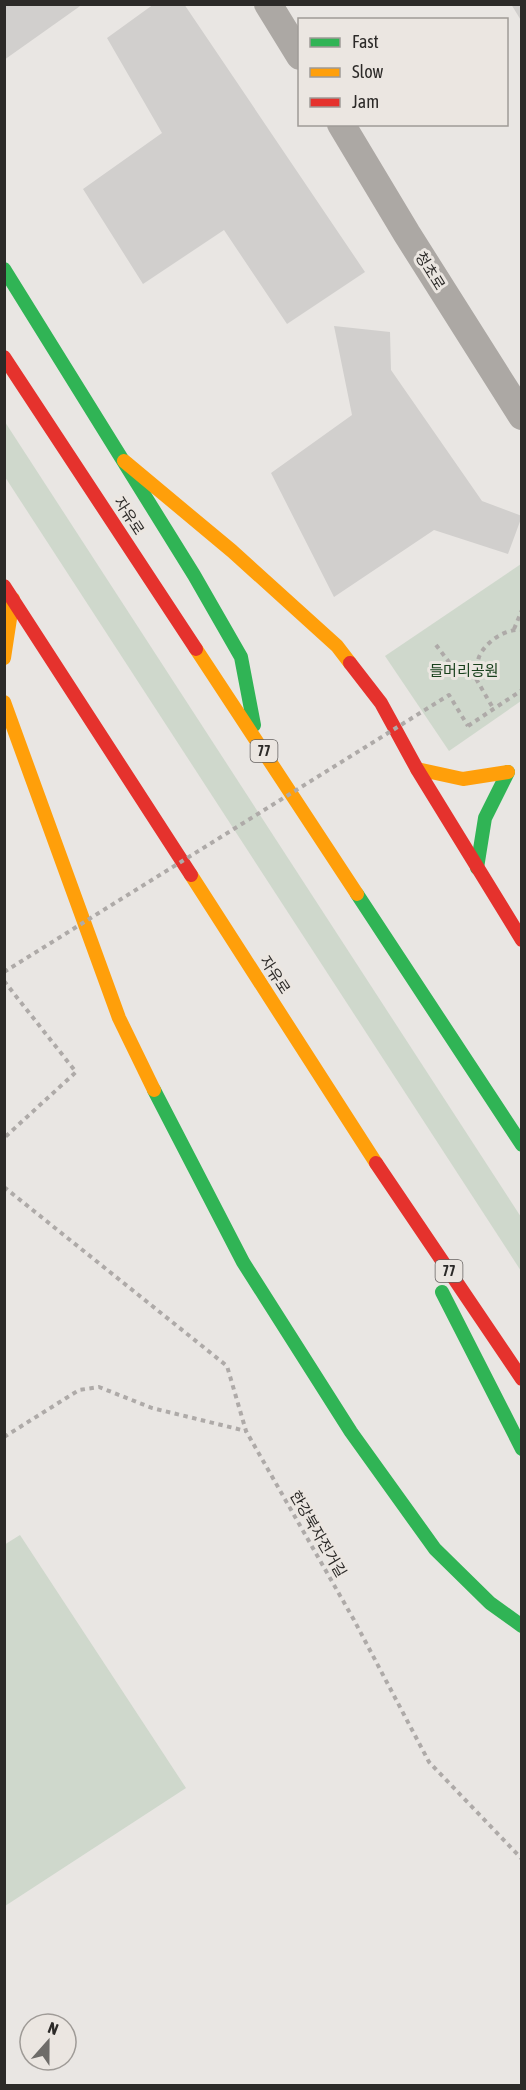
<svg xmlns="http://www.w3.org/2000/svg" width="526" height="2090" viewBox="0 0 526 2090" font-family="'Asap Condensed','Noto Sans KR',sans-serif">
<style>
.green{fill:#cfd8cc}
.building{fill:#d1cfcd}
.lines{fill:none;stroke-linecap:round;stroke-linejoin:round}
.path{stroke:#aeaaa8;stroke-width:4;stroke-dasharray:4.5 4.5;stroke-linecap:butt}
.street{stroke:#aca8a4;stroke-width:28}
.fast{stroke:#30b455;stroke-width:14}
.slow{stroke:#ff9f0a;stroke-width:14}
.jam{stroke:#e5322d;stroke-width:14}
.path-bridge{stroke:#aeaaa8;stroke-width:4;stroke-dasharray:4.5 4.5;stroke-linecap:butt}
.labels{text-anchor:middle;stroke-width:6;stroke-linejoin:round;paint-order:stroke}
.shield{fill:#ebe6e1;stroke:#656260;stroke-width:1.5}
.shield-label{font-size:14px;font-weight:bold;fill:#2c2a28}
.street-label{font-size:15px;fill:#2c2a28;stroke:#ebe6e1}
.park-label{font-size:15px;fill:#19401c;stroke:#ebe6e1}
</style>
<rect width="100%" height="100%" fill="#e9e6e3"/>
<g class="green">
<polygon points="5,422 521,1217 521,1271 5,477"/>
<polygon points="521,564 521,701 449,751 385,656"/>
<polygon points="20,1535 186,1788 5,1906 4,1545"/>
</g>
<g class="building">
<polygon points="4,4 83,4 4,60"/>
<polygon points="154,4 184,4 365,272 287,324 224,230 143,284 83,189 162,133 107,38"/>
<polygon points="511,4 522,4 522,22"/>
<polygon points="334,326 390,332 391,370 482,501 522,516 508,554 434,530 334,597 271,473 352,415"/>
</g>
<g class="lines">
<g class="path">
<polyline points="514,629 522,610"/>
<polyline points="436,645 452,666 475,677 493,708"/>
<path d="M475,677C476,671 477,663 479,657C485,642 506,628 522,630"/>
<polyline points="468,726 522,690"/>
<polyline points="4,981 76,1072 4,1138"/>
<polyline points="4,1187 227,1366 246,1431 354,1620 429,1762 522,1859"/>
<polyline points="4,1437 79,1390 99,1387 152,1408 246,1431"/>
</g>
<g class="street">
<polyline points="268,4 300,56"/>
<polyline points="341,124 407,234 522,416"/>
</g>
<g class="fast">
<polyline points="4,269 194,575 241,657 254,725"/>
<polyline points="477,868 485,818 508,772"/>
<polyline points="357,894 522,1145"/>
<polyline points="154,1090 243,1262 351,1432 435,1549 490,1603 522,1626"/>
<polyline points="442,1292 522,1449"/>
</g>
<g class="slow">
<polyline points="124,461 232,551 337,646 350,663"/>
<polyline points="196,649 357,894"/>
<polyline points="4,658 13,599"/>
<polyline points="4,702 119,1018 154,1090"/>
<polyline points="417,769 463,779 508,772"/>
<polyline points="191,875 376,1163"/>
</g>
<g class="jam">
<polyline points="4,357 196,649"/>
<polyline points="4,586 191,875"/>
<polyline points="350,663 381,703 417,769 522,940"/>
<polyline points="376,1163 522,1379"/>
</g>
<polyline class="path-bridge" points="4,972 449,695 468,726"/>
</g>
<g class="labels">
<g class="shield">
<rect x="250.5" y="740" width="27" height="22" rx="4.5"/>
<rect x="435.5" y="1260" width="27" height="22" rx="4.5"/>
</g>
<g class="shield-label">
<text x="264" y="756">77</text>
<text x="449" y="1276">77</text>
</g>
<g class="street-label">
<text transform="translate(430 271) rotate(58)" y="5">청초로</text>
<text transform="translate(129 516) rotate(57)" y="5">자유로</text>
<text transform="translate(275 975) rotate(57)" y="5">자유로</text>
<text transform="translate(318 1534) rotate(60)" y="5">한강북자전거길</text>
</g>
<g class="park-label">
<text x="464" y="676">들머리공원</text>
</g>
</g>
<rect width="526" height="2090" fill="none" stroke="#2c2a28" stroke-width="12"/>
<rect x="298" y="18" width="210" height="108" fill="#ebe6e1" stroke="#9f9b97" stroke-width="1.5"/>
<rect x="310" y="38" width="30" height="9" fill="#30b455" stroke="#9f9b97" stroke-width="1.5"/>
<text x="352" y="48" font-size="18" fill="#2c2a28">Fast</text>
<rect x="310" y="68" width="30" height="9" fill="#ff9f0a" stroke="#9f9b97" stroke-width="1.5"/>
<text x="352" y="78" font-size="18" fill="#2c2a28">Slow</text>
<rect x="310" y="98" width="30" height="9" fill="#e5322d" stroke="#9f9b97" stroke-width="1.5"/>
<text x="352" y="108" font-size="18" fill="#2c2a28">Jam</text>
<g transform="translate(48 2042) rotate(21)"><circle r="28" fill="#ebe6e1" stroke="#9f9b97" stroke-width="1.5"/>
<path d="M0-4.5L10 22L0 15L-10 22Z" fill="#6e6c69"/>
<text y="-9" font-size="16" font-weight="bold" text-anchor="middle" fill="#2c2a28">N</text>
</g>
</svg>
